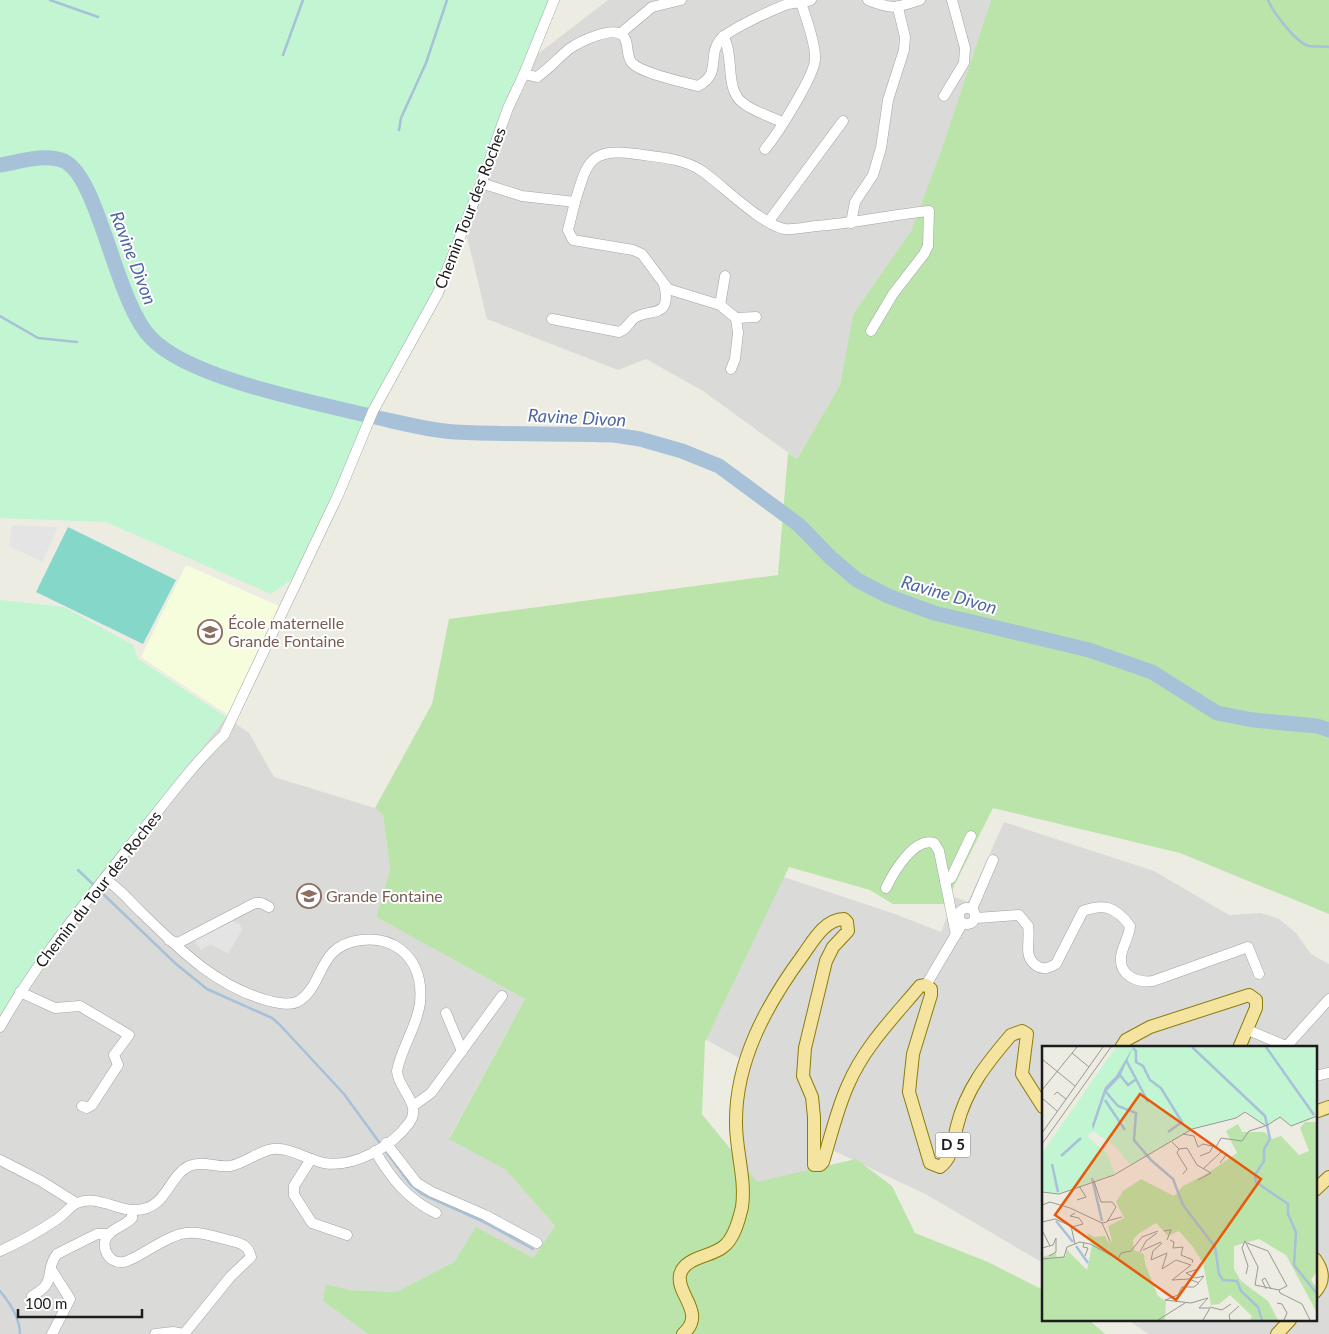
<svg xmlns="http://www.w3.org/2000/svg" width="1329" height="1334" viewBox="0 0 1329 1334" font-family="Lato,sans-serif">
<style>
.residential{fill:#dadad9}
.education{fill:#f5fddc}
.grass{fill:#bbe4ab}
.park{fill:#c2f5d1}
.pitch{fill:#85d7ca}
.parking{fill:#e4e4e4}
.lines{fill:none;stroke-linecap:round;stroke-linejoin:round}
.stream{stroke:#a6c1d8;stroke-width:2.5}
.river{stroke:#a6c1d8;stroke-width:15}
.minor-casing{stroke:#a3a3a3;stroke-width:11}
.major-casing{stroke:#8b7d0a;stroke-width:14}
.minor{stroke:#fff;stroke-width:10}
.major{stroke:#f5e3a0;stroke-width:12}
.labels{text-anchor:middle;stroke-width:4;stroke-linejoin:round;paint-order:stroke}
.shield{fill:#fff;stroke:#606060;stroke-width:1}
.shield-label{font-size:15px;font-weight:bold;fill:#1c1c1c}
.street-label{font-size:16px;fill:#1c1c1c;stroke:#fff}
.education-label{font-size:16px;fill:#785e54;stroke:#fff;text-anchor:start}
.water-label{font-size:18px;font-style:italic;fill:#5067a5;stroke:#fff}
.inset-river{fill:none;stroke:#a6c1d8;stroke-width:2.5}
.inset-road{fill:none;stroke:#999993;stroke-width:1}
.view{fill:#e8590c;fill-opacity:0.15;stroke:#e8590c;stroke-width:2.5}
.inset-edge{fill:none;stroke:#1c1c1c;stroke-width:2.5}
</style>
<rect width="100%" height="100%" fill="#edece3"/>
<g class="residential">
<polygon points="608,0 991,0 942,148 911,231 853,314 840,385 797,459 703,391 646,359 618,370 487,319 463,220 530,60"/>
<polygon points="226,717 249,733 274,777 375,808 383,815 390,870 376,917 525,999 449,1138 506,1170 555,1226 533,1258 476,1228 454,1262 396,1292 351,1290 325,1284 323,1301 368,1334 0,1334 0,1016 17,988"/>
<polygon points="1004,822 1154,871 1229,915 1261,913 1279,919 1296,933 1311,954 1329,964 1329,1334 1148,1334 1128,1320 1315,1320 1315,1048 1043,1048 1043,1263 927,1195 828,1148 797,1211 742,1180 737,1153 746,1062 680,1025 760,869 895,914 941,932 955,897 968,902"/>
</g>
<polygon class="education" points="186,565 279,606 228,715 141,657"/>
<polygon class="grass" points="991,0 1329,0 1329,914 1180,853 993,808 945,904 893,904 870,890 789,867 705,1042 702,1114 757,1182 856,1159 892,1186 915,1233 988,1262 1043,1290 1043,1320 1089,1320 1105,1334 368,1334 323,1301 325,1284 351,1290 396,1292 454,1262 476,1227 533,1258 555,1226 506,1170 449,1139 525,999 376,917 390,870 383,815 375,808 432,704 449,619 778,575 788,453 797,459 840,385 853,314 911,231 942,148"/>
<g class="park">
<polygon points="0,0 554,0 438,293 294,578 271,594 106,522 0,518"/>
<polygon points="0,600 64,607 133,645 138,659 226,717 17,988 0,1016"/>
</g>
<polygon class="pitch" points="68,527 176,580 143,644 36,592"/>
<g class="parking">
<polygon points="12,525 58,527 42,562 9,546"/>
<polygon points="232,921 240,924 242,930 228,954 211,944 201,950 193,940"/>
</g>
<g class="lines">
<g class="stream">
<polyline points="50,0 98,17"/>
<path d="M1268,0C1273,12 1296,43 1309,46C1315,47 1323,46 1329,47"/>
<polyline points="283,55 303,0"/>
<polyline points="399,130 401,118 426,63 447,0"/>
<polyline points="0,316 38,338 77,342"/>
<polyline points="78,870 95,886"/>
<polyline points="99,890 176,964 207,989 272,1018 280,1025 344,1094 379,1142"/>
<polyline points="385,1150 410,1184 422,1194 482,1221 533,1249"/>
<path d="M0,1291C10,1303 20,1318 20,1334"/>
</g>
<path class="river" d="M0,165C19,162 45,153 64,161C99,177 115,301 151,338C190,379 314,402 370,416C398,422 426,430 455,432C508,435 561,433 614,435L640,439L682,451L719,466L799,525L830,557L857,580L888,596L934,613L1089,650L1152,672L1217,713L1253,720L1317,726L1329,730"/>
<defs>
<g id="minor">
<path d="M868,0C894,10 895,8 920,0"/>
<polyline points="621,33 652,7 681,0"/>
<path d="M723,36C735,56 724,89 743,103C754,112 770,116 782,122"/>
<path d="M524,74L537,77C549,69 558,58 569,49C579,42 612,26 622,35C630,41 625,55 632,63C643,74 683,82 698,86C722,74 707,56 720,40C728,30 772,10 785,5C793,2 803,3 811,0"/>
<polyline points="944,96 964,63 965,48 952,0"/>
<path d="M765,149C777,135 815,75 815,59C816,45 806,17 801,3"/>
<path d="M481,183L522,196L575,202C587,163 589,147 636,154C657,157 683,158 702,171C721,184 763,226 785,229C795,230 806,227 816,226C854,223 891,215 929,211L928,246L924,254L893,294L871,331"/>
<polyline points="575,202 568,230 573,240 633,250 642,254 668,289 720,305 736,318 738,333 735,359 731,369"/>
<polyline points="769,221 843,121"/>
<polyline points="851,223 855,202 873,175 881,148 888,100 904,50 905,37 898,8"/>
<polyline points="720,305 725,276"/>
<polyline points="736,318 756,317"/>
<path d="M552,319L619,332C627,329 628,324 633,319C648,307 673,321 664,284"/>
<polyline points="945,881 951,878 971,836"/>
<path d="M886,888C893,873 914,837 934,843L939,851L956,935"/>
<circle cx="967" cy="916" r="8"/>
<polyline points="972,909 993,860"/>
<path d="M976,918L1019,915L1028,926C1031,942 1022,956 1037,966C1044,971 1050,967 1056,964L1083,911C1104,903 1116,907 1130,926C1129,938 1122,946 1121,957C1119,976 1138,983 1153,981L1248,947L1259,974"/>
<polyline points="169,940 178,943 255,903 261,903 269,907"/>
<polyline points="926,985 962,924"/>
<polyline points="20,992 55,1008 80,1006 129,1035 114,1055 118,1065 92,1105 87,1108 82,1106"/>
<polyline points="446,1013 462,1051"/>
<path d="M0,1027C37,961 87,901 133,842C163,806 190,767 224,735L339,493L373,411L438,293L484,176L508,108L524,74L554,0"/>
<polyline points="1248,1030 1286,1046"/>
<polyline points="1285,1048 1329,999"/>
<polyline points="1315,1076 1329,1073"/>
<polyline points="413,1106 431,1093 502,996"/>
<polyline points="386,1143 417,1183 432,1192 485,1215 537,1243"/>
<path d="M375,1151C391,1178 407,1199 436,1213"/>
<polyline points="311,1159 294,1186 294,1195 312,1223 347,1235"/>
<polyline points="0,1160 41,1181 76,1203"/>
<path d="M132,1212V1218C126,1225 116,1227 110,1233C98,1244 108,1265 124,1262C132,1260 141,1254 148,1250C184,1229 188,1229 228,1240C240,1243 248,1244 251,1257L231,1276L184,1334L173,1332L155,1334"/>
<path d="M0,1251C20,1242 38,1232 56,1220C63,1216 70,1206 77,1203C100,1193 123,1217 147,1208C167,1201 171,1175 189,1166C202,1160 217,1168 230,1166C246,1163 258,1151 273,1149C290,1147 307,1160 324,1163C353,1168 392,1147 409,1123C423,1104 398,1090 397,1071C401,1048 417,1027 420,1003C422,982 418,963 400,949C388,940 376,938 361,940C316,946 326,983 299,1001C291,1006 279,1003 270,1001C217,988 178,948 141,912C130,902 118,886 104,879"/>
<polyline points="51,1269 70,1299 52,1334"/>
<path d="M32,1296C59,1281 43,1272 57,1254L97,1234H109"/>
</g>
<g id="major">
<polyline points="1121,1048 1126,1040 1150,1027 1249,995 1256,1000 1256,1008 1239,1048"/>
<polyline points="1315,1112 1329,1107"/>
<polyline points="1315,1190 1329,1177"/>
<path d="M1315,1259C1323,1270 1325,1281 1315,1292"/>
<path d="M683,1334C707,1313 676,1295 680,1275C684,1257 711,1257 723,1247C734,1239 739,1220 742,1207C746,1180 736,1151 736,1124C735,1061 767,1004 803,955C813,941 825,919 844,919L847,922L848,931L833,947L826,961L805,1048L803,1076L812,1097L814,1117V1165H820L823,1162C831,1136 837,1109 848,1085C864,1047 894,1017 920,986L926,985L931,989V995L913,1054L909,1092L930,1163L940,1167C953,1157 953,1142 957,1126C966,1089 987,1063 1011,1035L1022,1031L1027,1034L1022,1074L1043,1107"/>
<polyline points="1277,1334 1290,1320"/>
</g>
</defs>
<use href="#minor" class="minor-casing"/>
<use href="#major" class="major-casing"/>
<use href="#minor" class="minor"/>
<use href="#major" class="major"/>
</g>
<defs>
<symbol id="school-ring" viewBox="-11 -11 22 22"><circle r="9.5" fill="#fff" stroke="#8d6e63" stroke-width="1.5"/><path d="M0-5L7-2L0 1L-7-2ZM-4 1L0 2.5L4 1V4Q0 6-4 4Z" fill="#8d6e63"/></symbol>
</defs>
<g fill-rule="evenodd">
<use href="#school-ring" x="196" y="618" width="28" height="28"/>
<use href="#school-ring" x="295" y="882" width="28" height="28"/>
</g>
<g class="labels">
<rect class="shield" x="935.5" y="1132.5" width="35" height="25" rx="4"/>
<g class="shield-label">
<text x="953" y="1150">D 5</text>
</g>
<g class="street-label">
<text transform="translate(470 208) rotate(-69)" y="6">Chemin Tour des Roches</text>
<text transform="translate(98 889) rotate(-52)" y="6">Chemin du Tour des Roches</text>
</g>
<g class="education-label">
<text x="228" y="629">École maternelle<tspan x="228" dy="18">Grande Fontaine</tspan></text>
<text x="326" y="902">Grande Fontaine</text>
</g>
<g class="water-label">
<text transform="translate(133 258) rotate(69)" y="6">Ravine Divon</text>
<text transform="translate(577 418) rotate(3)" y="6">Ravine Divon</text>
<text transform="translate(949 595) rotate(16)" y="6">Ravine Divon</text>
</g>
</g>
<g transform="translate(1042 1046)">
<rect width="275" height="275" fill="#edece3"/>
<path d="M263,76H275V225L269,234L275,242V267L244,209L217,193L192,200V223L199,235L226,255L236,274H208L210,270L188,249L177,258L169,259L161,217L151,201L137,185L126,190L114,177L96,188L91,194L92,204L102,208L103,218L116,250L124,255L123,274H0V211L14,207L15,212L24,210V203L45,224L50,199L45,187L52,191L63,190L66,196L70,195L66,180L82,172L74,156L81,145L99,133L132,150L141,140L166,127L195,107L184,85L196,78L200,86H222L230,93L239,90L257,109L267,105L258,82Z" fill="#bbe4ab"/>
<path d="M74,1H275V70L249,80L238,71L223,80L204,65L196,71L153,82L88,119L75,102L51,85L45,90L65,108L73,128L17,147L0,146V107Z" fill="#c2f5d1"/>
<path d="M91,1L78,31L64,46L51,84L50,79L63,41L74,30Z" fill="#a6c1d8"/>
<path class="inset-river" d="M150,1L223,70L228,93L222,103V115L213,129L214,136L246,158V168L254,186L252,219L275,248M224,1L272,69M91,2L94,5V16L101,20L108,34L119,42L140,76L126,86M84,14L106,56M78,29L86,39L93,34M63,45L76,60L94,67L92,94L109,114L131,133L141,159L173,201L177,228L181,234L195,235L199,245L216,261L220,274M63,54L83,84M19,110L39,92M10,118L16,146M50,132L60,175M14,175L31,196M34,200L46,217"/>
<path class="inset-road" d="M30,7L47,21M0,13L33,40M0,44L35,1M12,49L15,46L24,53M0,52L15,65M0,87L61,1M141,88L152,90L156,101L161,98L174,101L179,92L200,95L207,85L223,80M130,96L137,103L145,102L155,119L169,127L156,134M0,98L69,1M174,101L184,109L178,117M137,103L135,107L145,123L141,128M158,110L168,106L171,100M161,123L179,106M52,135L59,156H70L74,161L65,176L60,177M0,146L17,148L72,129L150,83L194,72L203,66L224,80L238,71L249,80L275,70M35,154L44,151L37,140M0,159L8,156L28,162L60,177M65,175L80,171M0,176L13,173L29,180L33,198M60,177L68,195M30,181L41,178L37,172L28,170L33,167M0,184L8,200M122,185L129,184L125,194M128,194L132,196L131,202L141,201L139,209L151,214L150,217M42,197L41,201L46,202L43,210M120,197L111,205L109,214L125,207L120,223L134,214L149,219L130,234L147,233L157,237L152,241H140L136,249L123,254L149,257L166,252M205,197L226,205L245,240L237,244L238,247L260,258L268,274M0,202L11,199L14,192V206L7,210M101,204L119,196M98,206L104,195L115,187M0,213L22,211L25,201L38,196L48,198L76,213L79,207L89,205L100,191L116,185M156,223L144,227L153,232L162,230L157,236M204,228L206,220L200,202L203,195L216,221L213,239L237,244M224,243L220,234L223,232L229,243M235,257L240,258L245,267L242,274M168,261L180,264L189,258M116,274L143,257M161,274L168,262H157L166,252M188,274L187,269L197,260"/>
<path class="view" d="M98,48L219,133L134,254L13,169Z"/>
<rect width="275" height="275" class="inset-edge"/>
</g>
<path d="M18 1309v8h124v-8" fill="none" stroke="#1c1c1c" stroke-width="2.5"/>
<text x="25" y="1309" font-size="15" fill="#1c1c1c" stroke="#ffffff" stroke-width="4" paint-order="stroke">100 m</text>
</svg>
